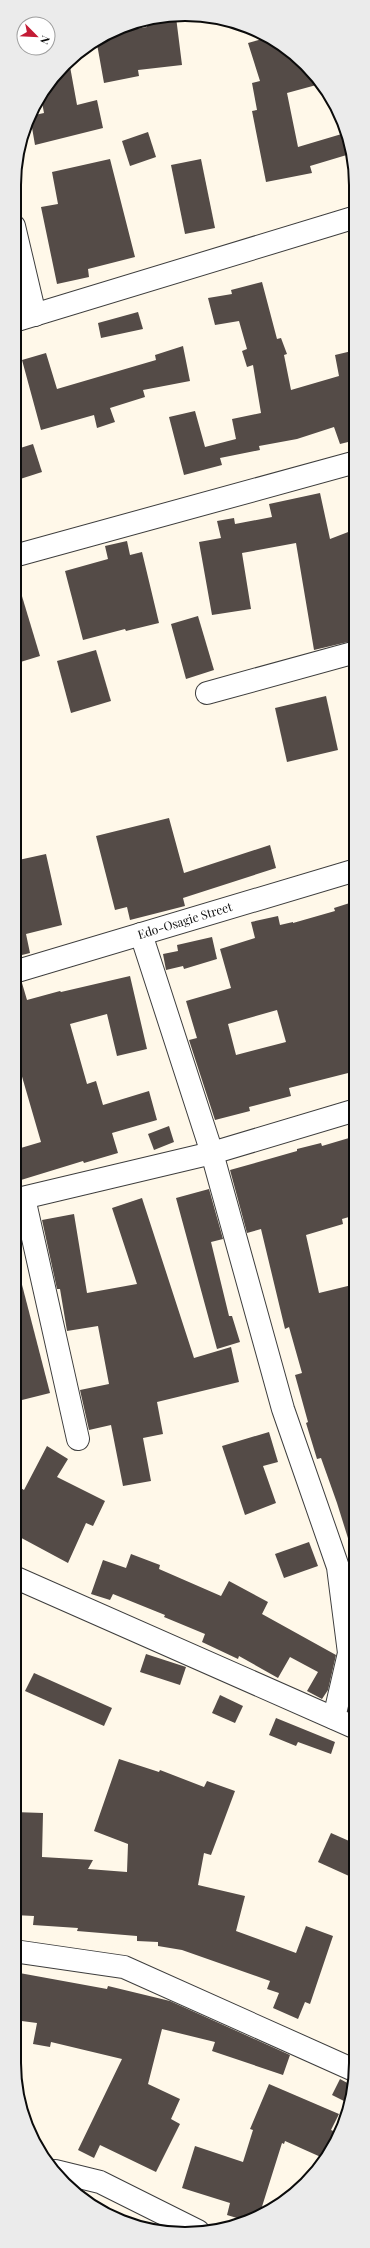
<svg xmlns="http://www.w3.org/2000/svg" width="370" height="2248" viewBox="0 0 370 2248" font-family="'Playfair Display',serif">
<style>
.building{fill:#544b47;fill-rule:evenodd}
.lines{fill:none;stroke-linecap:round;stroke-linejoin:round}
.street-casing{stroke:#3e3e3e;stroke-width:24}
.street{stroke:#fff;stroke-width:22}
.labels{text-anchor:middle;stroke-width:4;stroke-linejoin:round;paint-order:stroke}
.street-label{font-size:12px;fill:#0b0b0b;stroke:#fff}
.rim{fill:none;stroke:#0b0b0b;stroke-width:2}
</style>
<rect width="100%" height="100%" fill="#fff8e9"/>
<g class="building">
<polygon points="176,17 182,65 138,70 139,76 104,83 97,44 105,42 104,38 112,33 147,27 146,21"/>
<polygon points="266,38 306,64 320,84 287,93 298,147 345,133 350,154 310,166 312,173 266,182 252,111 257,110 252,83 260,81 248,43"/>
<polygon points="69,61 77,105 97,100 103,128 35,145 30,116 44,113 41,97"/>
<polygon points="148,132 156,157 130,166 122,141"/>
<polygon points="110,159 135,257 88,269 89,277 57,284 41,207 58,204 52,172"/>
<polygon points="201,159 215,228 185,234 171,165"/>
<polygon points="262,282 277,339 281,338 287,354 284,355 291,390 339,376 335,355 356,350 356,440 340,444 334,427 297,439 259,446 260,450 220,458 222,465 184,475 169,417 195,411 205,447 236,439 232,419 261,413 253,365 247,367 242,351 247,349 239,321 215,325 208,298 232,294 231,290"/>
<polygon points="138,312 143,329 101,338 98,323"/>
<polygon points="183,346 190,381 143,390 145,397 110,408 115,422 97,428 94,415 41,430 22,360 46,353 57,389 156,360 155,355"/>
<polygon points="33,444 42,472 14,481 14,450"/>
<polygon points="320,493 330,539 356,529 356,640 314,650 296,543 242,553 251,609 212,615 199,542 221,538 217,521 234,518 235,524 272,517 269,504"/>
<polygon points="127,541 130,555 142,552 159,623 126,631 125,629 83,640 65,571 108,559 105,546"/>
<polygon points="14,583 18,583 40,656 14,664"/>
<polygon points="198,616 214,670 186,679 171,624"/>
<polygon points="96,650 111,701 71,713 57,661"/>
<polygon points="326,696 338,750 287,762 275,708"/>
<polygon points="169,818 184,873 270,845 276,868 183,898 185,906 130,920 127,907 115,910 96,836"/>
<polygon points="46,854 62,925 26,934 30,953 14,957 14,861"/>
<path d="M356,901V1071L289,1088L291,1096L249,1107L250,1111L215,1120L189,1040L197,1038L186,1001L231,988L220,949L255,938L251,922L278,916L280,925L293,922V923L335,911L334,908ZM277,1010L286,1042L236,1055L228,1024Z"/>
<polygon points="212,937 217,959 184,969 183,966 166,970 163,954 178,951 177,945"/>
<polygon points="130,976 147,1049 117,1056 107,1014 70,1024 87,1084 96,1081 103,1105 149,1091 157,1120 112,1133 118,1153 84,1163 83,1161 21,1180 14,1158 14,1150 41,1142 14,1049 14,984 22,983 27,1000 60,991 61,992"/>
<polygon points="169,1126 174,1142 154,1150 148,1134"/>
<polygon points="349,1138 356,1161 356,1215 342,1219 343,1224 306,1235 319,1293 356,1284 356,1550 352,1551 337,1503 321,1458 317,1459 306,1423 308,1422 295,1375 302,1373 289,1327 285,1329 261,1229 247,1233 230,1170 297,1151 297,1149 321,1143 322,1146"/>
<polygon points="209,1189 223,1239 211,1242 229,1316 232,1316 240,1342 217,1349 176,1198"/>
<polygon points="142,1198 194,1358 231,1347 239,1382 157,1402 163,1434 143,1438 151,1481 123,1486 111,1425 89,1430 80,1390 109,1384 98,1326 67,1331 60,1289 57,1289 42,1220 74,1214 87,1293 137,1284 112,1208"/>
<polygon points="20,1277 50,1393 14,1402 14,1278"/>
<polygon points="269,1432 278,1462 263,1466 276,1503 245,1515 222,1446"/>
<polygon points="47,1446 68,1459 57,1477 105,1501 93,1526 86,1523 68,1563 14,1534 14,1484 24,1490"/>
<polygon points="309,1542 318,1566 284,1578 275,1554"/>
<polygon points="131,1554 160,1565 159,1569 221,1596 229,1581 268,1602 262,1614 336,1655 328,1690 322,1699 307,1691 318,1672 290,1657 278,1678 239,1656 238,1659 202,1642 205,1634 164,1617 165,1615 113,1594 110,1600 91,1594 103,1560 126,1568"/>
<polygon points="146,1654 186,1667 180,1685 140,1672"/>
<polygon points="34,1673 112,1708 104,1726 25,1691"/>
<polygon points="220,1695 243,1706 235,1723 212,1713"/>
<polygon points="276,1718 335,1742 331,1754 298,1742 296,1746 269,1735"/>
<polygon points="119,1759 159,1772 160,1770 204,1787 207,1781 235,1791 211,1855 204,1853 198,1885 245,1896 236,1931 296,1953 306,1926 333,1936 310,2004 305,2002 298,2019 273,2008 279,1993 267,1989 270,1981 182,1950 158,1946 158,1942 137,1941 137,1936 77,1931 78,1928 33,1925 34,1916 14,1915 14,1812 43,1813 42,1857 93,1860 88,1869 127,1872 128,1844 94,1831"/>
<polygon points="331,1833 356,1844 356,1861 349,1876 318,1862"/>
<polygon points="14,1972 107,1989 108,1986 170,2001 290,2055 283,2075 212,2051 215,2042 162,2029 148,2084 180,2099 171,2119 180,2124 156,2172 100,2145 94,2158 78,2150 122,2059 51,2042 50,2047 33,2044 37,2023 14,2020"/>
<polygon points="340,2079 353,2086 348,2103 332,2095"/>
<polygon points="269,2084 339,2114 331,2130 340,2134 323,2158 285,2141 284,2144 282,2143 260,2213 247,2221 227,2215 230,2203 182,2188 195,2146 243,2162 253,2130 250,2129"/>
</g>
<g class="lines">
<defs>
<g id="street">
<polyline points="14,226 35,315"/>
<polyline points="14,321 356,217"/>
<polyline points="14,556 356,462"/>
<polyline points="207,693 356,652"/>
<polyline points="141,934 212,1153 283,1409 338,1567 349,1653 334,1718"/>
<polyline points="14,972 356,870"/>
<polyline points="24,1198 78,1439"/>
<polyline points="14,1200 212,1153 356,1110"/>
<polyline points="14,1577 356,1728"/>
<polyline points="14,1951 124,1967 356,2071"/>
<polyline points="55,2171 100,2182 198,2231"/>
</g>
</defs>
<use href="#street" class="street-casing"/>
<use href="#street" class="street"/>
</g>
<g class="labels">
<g class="street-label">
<text transform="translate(185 921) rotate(-17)" y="4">Edo-Osagie Street</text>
</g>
</g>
<path d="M0 0H370V2248H0ZM185 21H185A164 164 0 0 1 349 185V2063A164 164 0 0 1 185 2227H185A164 164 0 0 1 21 2063V185A164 164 0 0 1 185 21Z" fill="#ebebeb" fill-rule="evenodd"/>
<path class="rim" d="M185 21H185A164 164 0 0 1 349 185V2063A164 164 0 0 1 185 2227H185A164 164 0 0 1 21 2063V185A164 164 0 0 1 185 21Z"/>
<g transform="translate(36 36) rotate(114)"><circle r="19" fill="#ffffff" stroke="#9d9d9d"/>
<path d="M0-3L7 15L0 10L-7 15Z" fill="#c31b35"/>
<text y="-6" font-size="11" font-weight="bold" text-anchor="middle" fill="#0b0b0b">N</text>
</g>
</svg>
